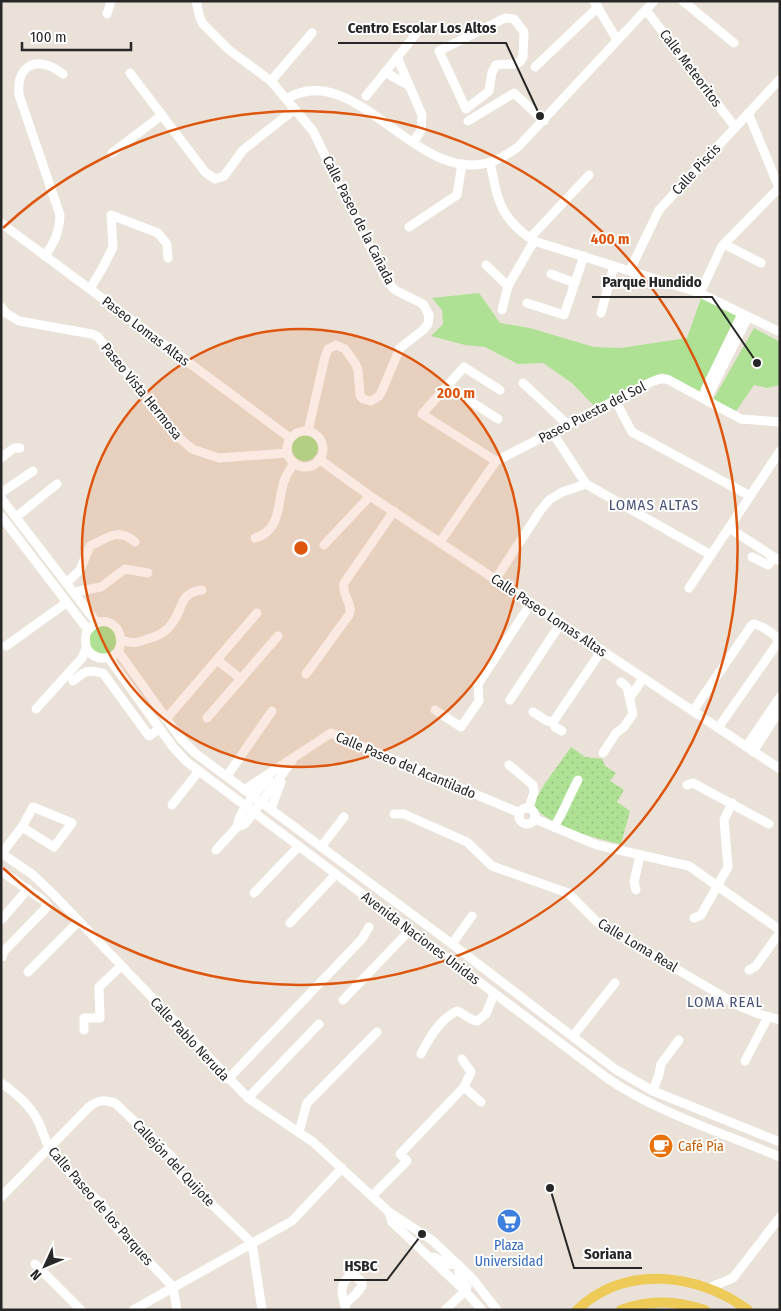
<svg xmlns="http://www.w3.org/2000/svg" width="781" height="1311" viewBox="0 0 781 1311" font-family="'Fira Sans Condensed',sans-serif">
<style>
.grass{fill:url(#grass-dots)}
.park{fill:#aee194}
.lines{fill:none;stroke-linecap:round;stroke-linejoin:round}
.minor{stroke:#fff;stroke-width:9}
.major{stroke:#eeca58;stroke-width:10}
.ring{fill:none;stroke:#de560d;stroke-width:2.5}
.labels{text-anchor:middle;stroke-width:4;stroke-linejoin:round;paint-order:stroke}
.street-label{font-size:14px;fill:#272727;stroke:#fff}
.food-label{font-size:14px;fill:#c56008;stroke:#fff;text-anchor:start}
.shop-label{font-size:14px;fill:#366cbe;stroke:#fff}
.neighbourhood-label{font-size:15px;letter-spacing:1px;fill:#485176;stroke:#fff}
.centre{fill:#de560d;stroke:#fff;stroke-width:2.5}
.ring-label{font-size:15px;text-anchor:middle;font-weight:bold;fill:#de560d;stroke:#fff;stroke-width:4;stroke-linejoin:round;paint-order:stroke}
.leader{fill:none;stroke:#272727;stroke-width:2}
.callout-dot{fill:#272727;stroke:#fff;stroke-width:2}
.callout-label{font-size:15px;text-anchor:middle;font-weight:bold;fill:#272727;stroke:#fff;stroke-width:4;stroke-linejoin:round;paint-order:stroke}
</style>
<defs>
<pattern id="grass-dots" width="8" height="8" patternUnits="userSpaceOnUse" patternTransform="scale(1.25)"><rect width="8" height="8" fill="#aee194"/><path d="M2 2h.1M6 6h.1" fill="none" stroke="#96c180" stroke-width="1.8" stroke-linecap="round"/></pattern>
</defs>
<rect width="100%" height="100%" fill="#eae2d8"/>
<path class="grass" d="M571,747L585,757L602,759L605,766L616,773L610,781L624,790L617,802L630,811L621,844C592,838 554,827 532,806L544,785Z"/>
<g class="park">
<polygon points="479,293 500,323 530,328 594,347 621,348 687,338 701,298 737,316 699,393 662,373 595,407 572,383 543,363 518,364 485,347 465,345 431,336 443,324 442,310 432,298"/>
<polygon points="754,328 780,342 780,385 767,388 754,385 736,411 713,400"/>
<circle cx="305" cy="448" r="13"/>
<polygon points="108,624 119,635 112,655 93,654 86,637 93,626"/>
</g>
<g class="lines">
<g class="minor">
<polyline points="196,1 200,18 203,24 229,50 271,81 313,131 387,281 395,290 423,304 429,315 428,324 423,330 400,348 381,393 379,396 371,401 363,399 360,395 358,370 355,363 345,349 336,345 328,349 325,357 308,431"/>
<polyline points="594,1 617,40"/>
<polyline points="683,1 734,43"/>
<polyline points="646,10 735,127"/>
<polyline points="107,14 111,1"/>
<path d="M505,18L514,19L524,32L523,57C518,69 506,62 496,65L492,72L489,91L466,109L439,51Z"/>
<polyline points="397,57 422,115 421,131 413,142"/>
<polyline points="535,67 598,7"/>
<polyline points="385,72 408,85"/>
<polyline points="130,73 205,172 215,179 224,176 243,150 295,109"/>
<polyline points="271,81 312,33"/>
<polyline points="366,96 416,34"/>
<path d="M286,99C356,57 415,186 491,162C501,159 509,153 518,147L654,1"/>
<polyline points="748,113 780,190"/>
<polyline points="468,121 514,93 544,121"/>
<polyline points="112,153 162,115"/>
<path d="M490,162C498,201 499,217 534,241L700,293L780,332"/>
<polyline points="1,223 290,438"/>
<polyline points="409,227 457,195 462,164"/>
<polyline points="530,238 589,175"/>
<polyline points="724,244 761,263"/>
<path d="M45,256C55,241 59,233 60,215L19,95C16,63 39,55 63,74"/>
<polyline points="486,265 508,286"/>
<polyline points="630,270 659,210 780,79"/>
<polyline points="551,274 575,283"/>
<polyline points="90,289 103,267 113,247 111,215 158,233 167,244 168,258"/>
<polyline points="700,293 722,246 779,188"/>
<polyline points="527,303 564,315 584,256"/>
<polyline points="1,307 6,313 19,321 92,334 98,337 174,433 192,449 219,458 287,453"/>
<polyline points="502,310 508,286 534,241"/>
<polyline points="601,313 614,266"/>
<polyline points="523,383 567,424"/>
<polyline points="447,386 498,419"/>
<polyline points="705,390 742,314"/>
<polyline points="615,400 632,432 750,496"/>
<polyline points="706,400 748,317"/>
<circle cx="305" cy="449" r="18"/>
<polyline points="552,432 586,484 711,555"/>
<polyline points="1,458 14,448 20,448"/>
<polyline points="319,459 370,496 780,769"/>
<polyline points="496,461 422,414 464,367 500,390"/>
<polyline points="1,493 33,471"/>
<polyline points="1,498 97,623"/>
<polyline points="1,516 88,630"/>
<polyline points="16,517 57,484"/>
<polyline points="729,528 780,561"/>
<path d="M255,538C281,530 277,506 283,485C285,476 290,470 294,463"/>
<polyline points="440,542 496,461 651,382 659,379 667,379 741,419 780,422"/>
<polyline points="324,545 370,496"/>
<polyline points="752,557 768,565 774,558"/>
<polyline points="495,580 540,511 549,500 562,492 586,484"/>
<path d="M66,583L80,570L90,546C108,538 118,527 135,542"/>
<polyline points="689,588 780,451"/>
<polyline points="74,592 101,587 125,569 148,573"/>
<path d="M121,640C134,644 136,643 147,639C158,636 167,632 173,622C184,607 179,593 202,590"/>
<polyline points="6,646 66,603"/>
<polyline points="118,651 181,739 195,753 452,944 615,1069 653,1091 780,1142"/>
<path d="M109,658L173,747L187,762L607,1078C658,1113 723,1133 780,1157"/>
<polyline points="217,660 241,679"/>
<path d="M306,674L349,615C354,604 341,595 344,583L394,511"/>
<path d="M73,681C85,671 87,669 103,673L149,736L159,729"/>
<polyline points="630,698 643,678"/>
<polyline points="510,700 561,623"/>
<path d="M36,709L82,658C83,655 86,650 86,647C86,641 84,637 87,632C90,627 94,624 99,622C123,617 130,656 105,658C96,659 90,654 86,647"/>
<polyline points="435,710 461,727 479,701 478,684 531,603"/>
<path d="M693,711L751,626L754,624C762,626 774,633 778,640L777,644L718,728"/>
<polyline points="533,712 547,721 553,722 555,727 562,731"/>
<polyline points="207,718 278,636"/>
<polyline points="166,719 257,613"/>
<polyline points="553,722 602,650"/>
<polyline points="746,747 780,697"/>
<polyline points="753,752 780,710"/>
<polyline points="603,753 616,733 624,727 633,714 627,687 621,682"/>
<polyline points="509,765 533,785 534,792 529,808"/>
<polyline points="227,776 272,711"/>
<polyline points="687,785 693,783 769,824"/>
<polyline points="244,790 331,733 520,813"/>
<polyline points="172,805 199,771"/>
<circle cx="527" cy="816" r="8"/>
<polyline points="271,809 281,782"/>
<polyline points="394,814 404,814 467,842 492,866 568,893 597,922 739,1006 759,1014 780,1020"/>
<polyline points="535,819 597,845 689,866 780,930"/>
<path d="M237,827C240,808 258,792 269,777"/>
<path d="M554,827C564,812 569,796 578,780"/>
<polyline points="321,847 344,817"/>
<polyline points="216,850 237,827 245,824 292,761"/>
<polyline points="1,853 32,874 54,895 248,1098 313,1142 389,1212 433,1241 472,1278 497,1310"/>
<polyline points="2,853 22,827 33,807 72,823 54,847 22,827"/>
<polyline points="1,871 44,901 47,905 46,908 4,951 2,957"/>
<polyline points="636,890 634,882 640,855"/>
<polyline points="254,893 299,846"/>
<polyline points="694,918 701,915 728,867 724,820 732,803"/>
<polyline points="1,920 28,889"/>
<polyline points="290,923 336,874"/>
<polyline points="452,944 472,916"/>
<polyline points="749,970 756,966 780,932"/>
<polyline points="28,972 79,921"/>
<polyline points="343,1000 410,930"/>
<polyline points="84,1030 84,1018 100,1018 99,987 121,966"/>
<polyline points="573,1036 615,983"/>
<path d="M421,1054C429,1038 440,1019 457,1011C464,1013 469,1020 477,1021L486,1014L494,994"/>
<polyline points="462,1059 471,1072 464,1087"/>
<polyline points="745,1061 768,1017"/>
<polyline points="228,1079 362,939 369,927"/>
<path d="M1,1083C16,1093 31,1106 39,1123C44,1135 47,1147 55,1158L105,1208L111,1222L173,1287L177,1310"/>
<polyline points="653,1091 659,1074 661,1064 679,1040"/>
<polyline points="248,1098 319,1024"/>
<polyline points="299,1132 307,1103 377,1032"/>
<polyline points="372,1196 407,1161 400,1154 464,1087 481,1102"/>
<path d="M1,1197L89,1107C98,1100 105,1099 115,1103L173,1158L178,1172L252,1243L262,1310"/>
<polyline points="389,1212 392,1222 465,1291 482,1310"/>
<path d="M434,1257L446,1264L459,1265C458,1276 461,1279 467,1287"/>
<polyline points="35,1264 81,1310"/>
<polyline points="709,1288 733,1278 780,1217"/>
<path d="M345,1304L356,1294L362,1286V1282L355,1276L348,1277C338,1288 343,1297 346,1310"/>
<polyline points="133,1310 292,1221 342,1168"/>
<polyline points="445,1310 465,1291"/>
</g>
<g class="major">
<path d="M577,1310C625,1264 698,1273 748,1310"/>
<path d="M621,1310C650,1299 676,1301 705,1310"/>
</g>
</g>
<circle cx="301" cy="548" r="219" fill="#de560d" fill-opacity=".12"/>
<g class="ring">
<circle cx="301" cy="548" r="219"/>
<path d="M3 228A437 437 0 1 1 3 868"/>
</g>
<defs>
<symbol id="cafe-disc" viewBox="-11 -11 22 22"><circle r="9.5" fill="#e8710a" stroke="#fff"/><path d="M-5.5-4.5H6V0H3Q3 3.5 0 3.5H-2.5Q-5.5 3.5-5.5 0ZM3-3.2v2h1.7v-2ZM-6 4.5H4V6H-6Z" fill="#fff"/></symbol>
<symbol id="supermarket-disc" viewBox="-11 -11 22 22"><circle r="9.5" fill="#3f7fe0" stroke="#fff"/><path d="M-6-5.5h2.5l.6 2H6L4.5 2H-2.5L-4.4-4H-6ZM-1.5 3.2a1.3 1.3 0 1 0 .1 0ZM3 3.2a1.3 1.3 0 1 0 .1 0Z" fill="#fff"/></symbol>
</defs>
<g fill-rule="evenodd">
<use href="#cafe-disc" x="647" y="1132" width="28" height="28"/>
<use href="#supermarket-disc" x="495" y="1207" width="28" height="28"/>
</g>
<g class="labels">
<g class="street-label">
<text transform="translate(691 68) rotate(53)" y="5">Calle Meteoritos</text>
<text transform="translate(696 169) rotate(-47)" y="5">Calle Piscis</text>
<text transform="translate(359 220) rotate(63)" y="5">Calle Paseo de la Cañada</text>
<text transform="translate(146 331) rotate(37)" y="5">Paseo Lomas Altas</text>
<text transform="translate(142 391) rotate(51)" y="5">Paseo Vista Hermosa</text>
<text transform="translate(592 412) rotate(-27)" y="5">Paseo Puesta del Sol</text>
<text transform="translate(549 615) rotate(34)" y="5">Calle Paseo Lomas Altas</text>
<text transform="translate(406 765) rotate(23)" y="5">Calle Paseo del Acantilado</text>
<text transform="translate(421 938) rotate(37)" y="5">Avenida Naciones Unidas</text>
<text transform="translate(638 945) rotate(31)" y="5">Calle Loma Real</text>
<text transform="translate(190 1039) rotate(47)" y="5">Calle Pablo Neruda</text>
<text transform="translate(174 1163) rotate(47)" y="5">Callejón del Quijote</text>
<text transform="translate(101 1206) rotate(49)" y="5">Calle Paseo de los Parques</text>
</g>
<g class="food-label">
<text x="678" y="1151">Café Pía</text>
</g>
<g class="shop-label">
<text x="509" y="1250">Plaza<tspan x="509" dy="16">Universidad</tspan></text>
</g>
<g class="neighbourhood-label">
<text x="654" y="510">LOMAS ALTAS</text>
<text x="725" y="1007">LOMA REAL</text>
</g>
</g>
<circle cx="301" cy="548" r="8" class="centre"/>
<g class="ring-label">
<text x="610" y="244">400 m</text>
<text x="456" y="398">200 m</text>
</g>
<path class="leader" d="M540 116L506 43H338M757 363L712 297H592M550 1188L574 1268H642M422 1234L387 1280H334"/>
<g class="callout-dot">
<circle cx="540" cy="116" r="5"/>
<circle cx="757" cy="363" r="5"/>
<circle cx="550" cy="1188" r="5"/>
<circle cx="422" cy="1234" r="5"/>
</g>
<g class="callout-label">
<text x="422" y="33">Centro Escolar Los Altos</text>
<text x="652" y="287">Parque Hundido</text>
<text x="608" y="1259">Soriana</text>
<text x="361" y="1271">HSBC</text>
</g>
<rect width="781" height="1311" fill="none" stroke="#272727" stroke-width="5"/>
<g transform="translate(45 1266) rotate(226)" stroke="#ffffff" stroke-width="4" paint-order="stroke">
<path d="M0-4L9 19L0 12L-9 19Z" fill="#272727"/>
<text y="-8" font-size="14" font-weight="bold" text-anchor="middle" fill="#272727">N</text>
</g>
<path d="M22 42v8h109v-8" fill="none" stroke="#272727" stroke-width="2.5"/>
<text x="30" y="42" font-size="15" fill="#272727" stroke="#ffffff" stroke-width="4" paint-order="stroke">100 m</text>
</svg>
